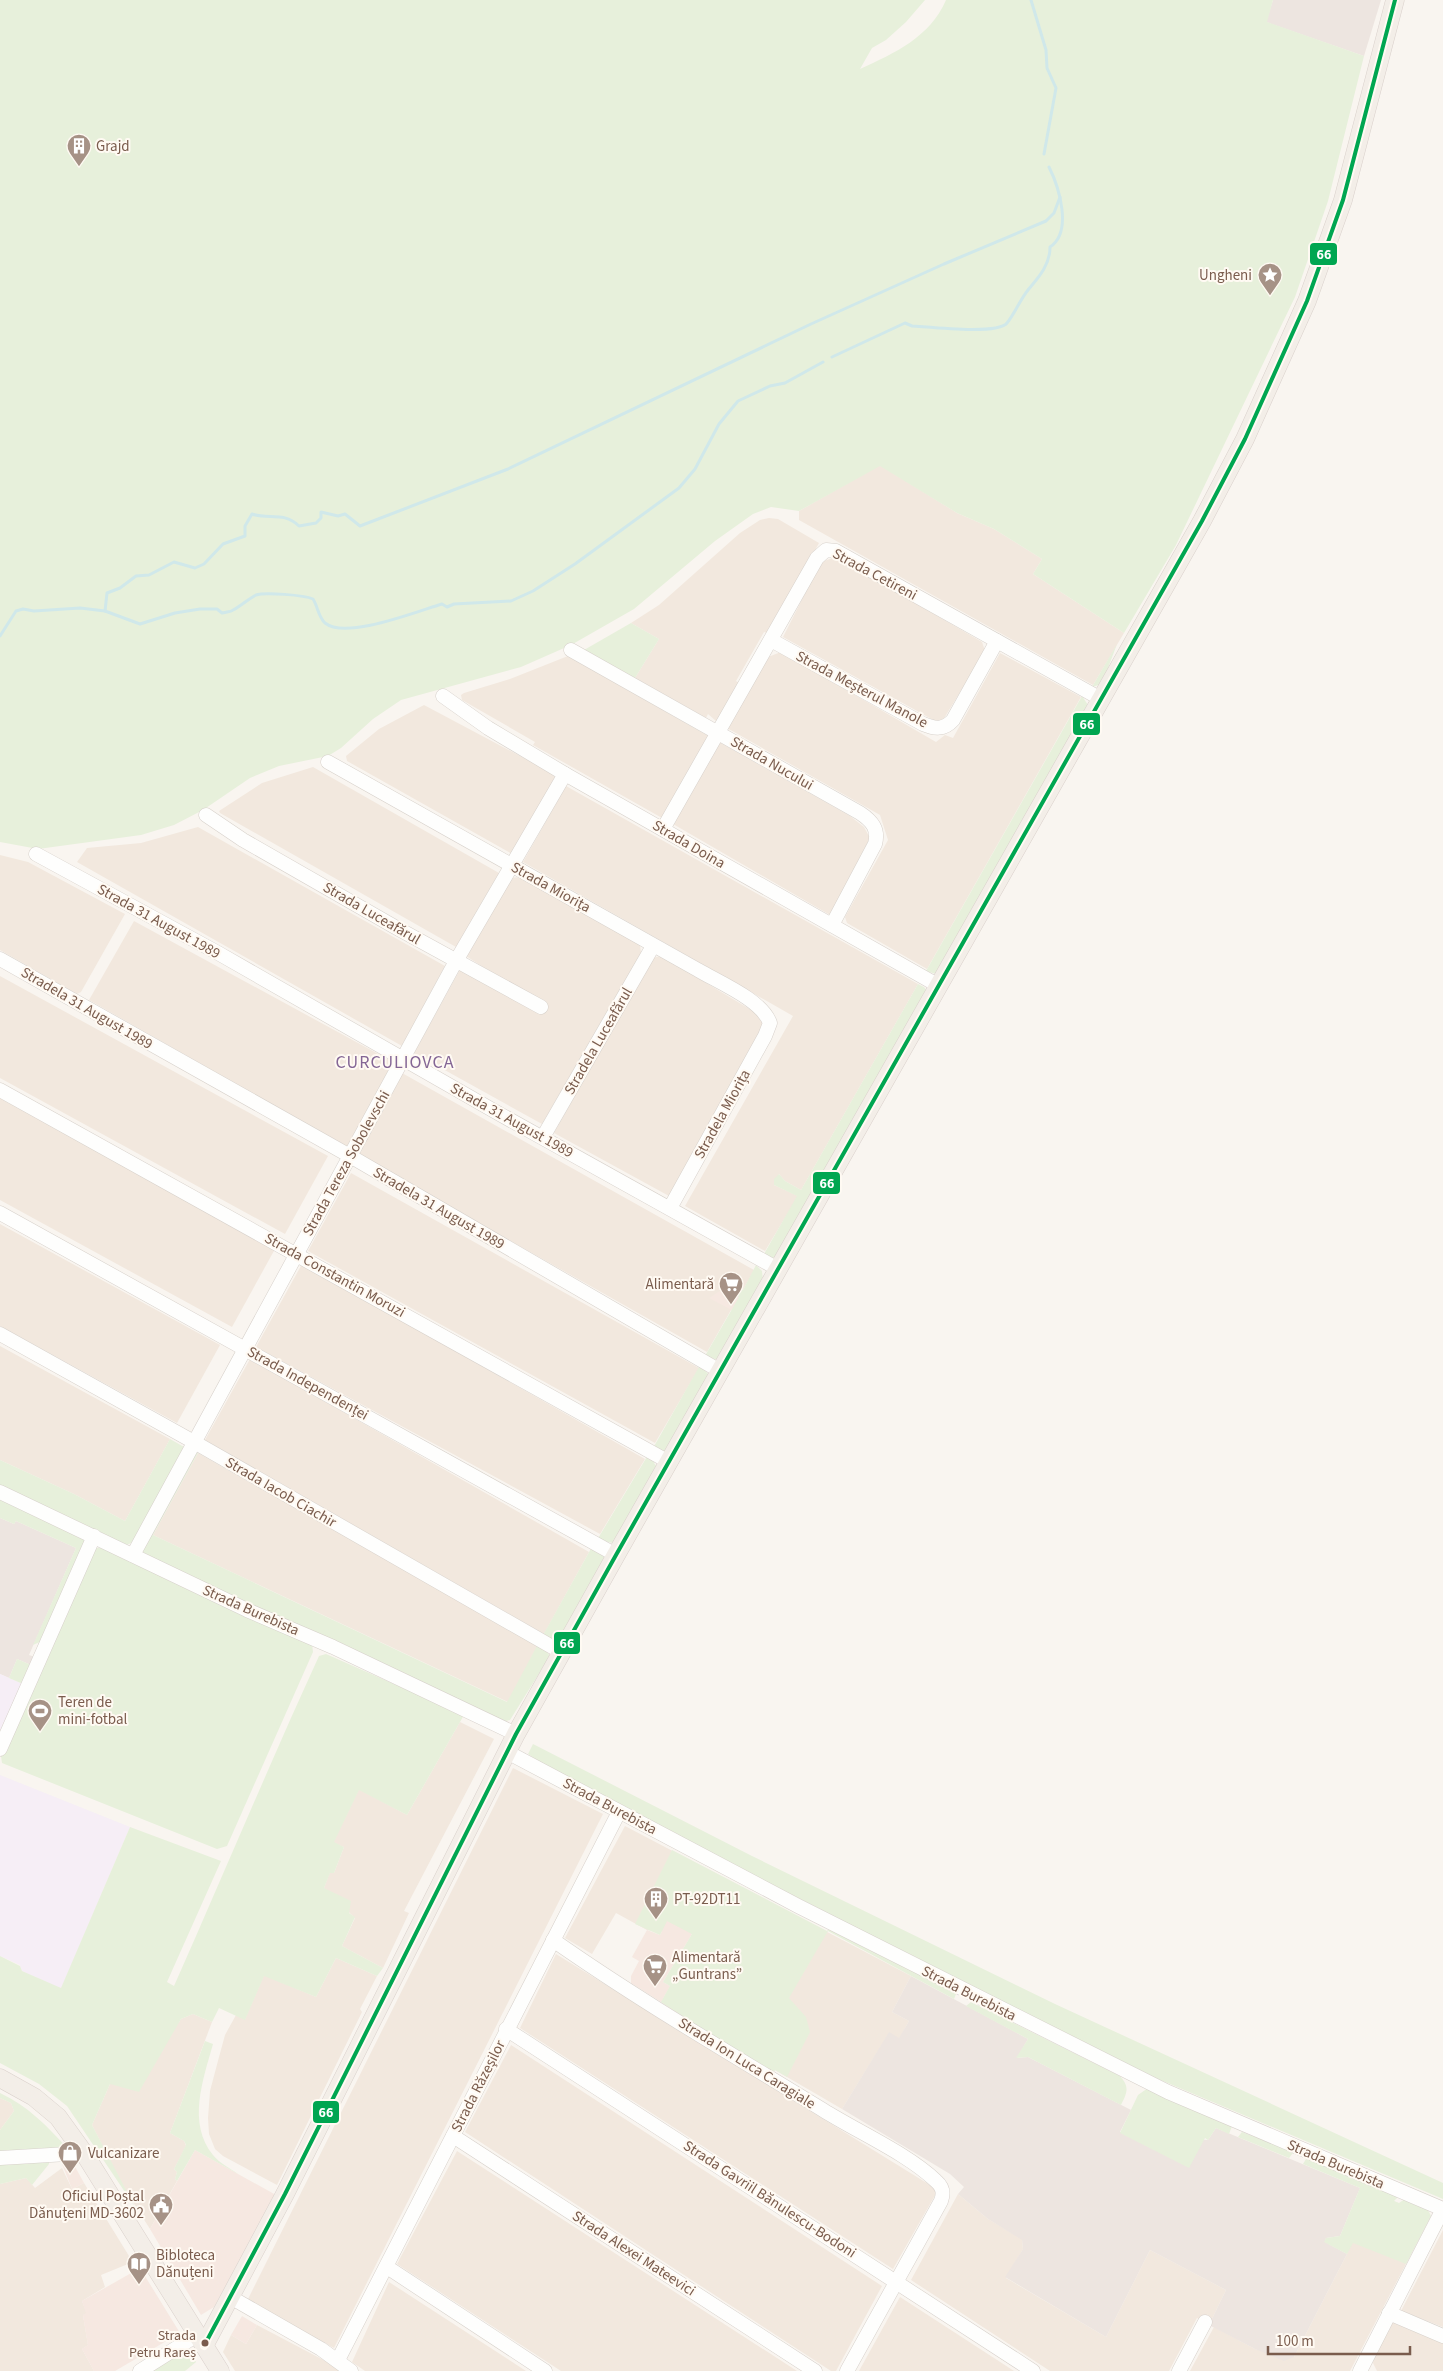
<svg xmlns="http://www.w3.org/2000/svg" width="1443" height="2371" viewBox="0 0 1443 2371" font-family="'Source Sans 3',sans-serif">
<style>
.residential{fill:#f2e8de}
.commercial{fill:#f6e8e1}
.industrial{fill:#ede5e0}
.education{fill:#f6eef6}
.green{fill:#e7f0db}
.lines{fill:none;stroke-linecap:round;stroke-linejoin:round}
.stream{stroke:#d0e8ea;stroke-width:3}
.minor-casing{stroke:#d7d1cb;stroke-width:15}
.major-casing{stroke:#dad1cc;stroke-width:19}
.minor{stroke:#fefefd;stroke-width:14}
.major{stroke:#f3eee8;stroke-width:18}
.bus-1-casing{stroke:#fffaf3;stroke-width:8}
.bus-1{stroke:#00a651;stroke-width:4}
.bus-dot{fill:#7a5c4d;stroke:#fffaf3;stroke-width:2}
.labels{text-anchor:middle;stroke-width:4;stroke-linejoin:round;paint-order:stroke}
.bus-label{font-size:14px;fill:#7a5c4d;stroke:#fffaf3;text-anchor:end}
.poi-label{font-size:15px;fill:#7a5c4d;stroke:#fffaf3;text-anchor:start}
.street-label{font-size:15px;fill:#7a5c4d;stroke:#fffaf3}
.quarter-label{font-size:18px;letter-spacing:1px;fill:#846695;stroke:#fffaf3}
.line-badge{stroke:#fffaf3;stroke-width:2}
.badge-label{font-size:14px;text-anchor:middle;font-weight:bold;fill:#fff}
</style>
<rect width="100%" height="100%" fill="#f9f5f0"/>
<g class="residential">
<polygon points="880,465 957,513 994,529 1042,559 1033,574 1124,633 1093,685 799,520 799,511"/>
<polygon points="769,518 778,519 819,543 769,634 764,632 736,681 741,684 719,721 716,721 708,714 706,718 635,678 659,639 631,623 659,605 740,533 760,520"/>
<polygon points="836,557 982,642 985,651 943,720 937,722 783,637 821,562"/>
<polygon points="781,652 936,742 945,735 953,738 1000,653 1081,697 927,969 847,923 845,917 888,840 880,815 727,728 768,657"/>
<polygon points="568,656 710,737 662,818 533,745 535,742 462,700 461,695 464,693 510,679"/>
<polygon points="424,705 554,774 555,781 512,854 347,761 346,756 379,729"/>
<polygon points="719,742 850,816 864,827 870,838 830,915 673,824"/>
<polygon points="313,767 499,873 456,947 220,813 219,811 262,783"/>
<polygon points="566,786 918,984 801,1190 785,1181 779,1174 774,1185 798,1196 765,1251 685,1206 793,1016 523,862"/>
<polygon points="198,827 445,966 402,1046 77,862 87,848 141,843"/>
<polygon points="0,855 28,862 125,914 81,992 77,994 0,950"/>
<polygon points="521,877 640,944 641,953 542,1124 414,1053 462,966 544,1006 466,956 510,878"/>
<polygon points="134,921 393,1062 347,1147 89,1000"/>
<polygon points="661,956 763,1017 766,1025 669,1196 554,1133 652,958"/>
<polygon points="0,976 328,1156 285,1234 0,1078"/>
<polygon points="402,1073 754,1270 743,1290 728,1282 739,1296 707,1352 357,1154"/>
<polygon points="0,1098 275,1249 232,1327 0,1200"/>
<polygon points="351,1173 699,1368 655,1443 308,1251"/>
<polygon points="0,1224 220,1345 177,1423 0,1326"/>
<polygon points="302,1264 645,1459 600,1534 256,1347"/>
<polygon points="0,1346 170,1439 125,1521 74,1494 0,1460"/>
<polygon points="250,1359 589,1552 544,1634 205,1440"/>
<polygon points="198,1453 538,1646 508,1702 153,1535"/>
<polygon points="460,1722 494,1739 404,1911 409,1913 383,1968 342,1946 355,1918 324,1888 330,1872 334,1873 344,1847 333,1843 359,1789 407,1815"/>
<polygon points="513,1768 603,1814 334,2348 247,2301"/>
<polygon points="625,1826 911,1976 892,2012 909,2021 899,2039 889,2033 842,2109 775,2070 772,2074 661,2002 670,1986 692,1934 647,1930 616,1913 592,1954 565,1938"/>
<polygon points="556,1954 938,2190 893,2269 520,2028"/>
<polygon points="336,1958 377,1976 360,2009 362,2012 277,2185 223,2156 215,2149 209,2134 208,2118 210,2091 219,2057 225,2035 236,2015 245,2019 264,1975 316,1997"/>
<polygon points="193,2014 212,2022 170,2133 184,2141 186,2146 174,2169 177,2172 175,2179 177,2181 150,2229 124,2188 92,2125 110,2084 165,2043 181,2019"/>
<polygon points="511,2045 882,2286 836,2371 831,2371 465,2132"/>
<polygon points="0,2098 11,2103 14,2111 0,2130"/>
<polygon points="457,2151 797,2371 561,2371 397,2264"/>
<polygon points="62,2168 72,2189 84,2183 129,2256 128,2264 101,2275 105,2287 82,2301 87,2314 83,2315 88,2345 82,2349 94,2371 0,2371 0,2184 26,2178 35,2188"/>
<polygon points="1360,2188 1431,2216 1350,2371 1190,2371 1214,2327 1255,2349 1294,2357 1347,2254"/>
<polygon points="958,2194 988,2219 1022,2239 1023,2249 1006,2278 1106,2337 1150,2250 1226,2290 1209,2325 1197,2318 1169,2371 1050,2371 911,2280"/>
<polygon points="1443,2230 1443,2327 1401,2311"/>
<polygon points="389,2282 526,2371 365,2371 352,2362"/>
<polygon points="900,2297 1014,2371 859,2371"/>
<polygon points="1393,2321 1443,2341 1443,2371 1377,2371 1373,2363 1374,2358"/>
<polygon points="257,2325 331,2364 340,2371 235,2371 223,2352 231,2335 246,2344"/>
</g>
<g class="commercial">
<polygon points="724,1288 750,1303 743,1316 709,1298"/>
<polygon points="667,1921 692,1934 663,1982 670,1986 661,2002 631,1983 631,1976 639,1961 632,1957 647,1930 660,1935"/>
<polygon points="195,2150 276,2195 214,2307 201,2315 150,2229"/>
<polygon points="72,2161 84,2183 72,2189 62,2164"/>
<polygon points="140,2268 180,2333 115,2371 94,2371 82,2349 88,2345 83,2315 86,2313 82,2301"/>
<polygon points="242,2316 257,2325 246,2344 231,2335"/>
</g>
<g class="industrial">
<polygon points="1273,0 1381,0 1364,56 1266,22"/>
<polygon points="0,1518 14,1524 16,1521 76,1548 29,1655 35,1657 31,1665 17,1659 9,1678 0,1674"/>
<polygon points="911,1976 1028,2039 1017,2058 1028,2057 1131,2110 1120,2132 1208,2140 1216,2128 1360,2188 1340,2236 1326,2238 1325,2242 1347,2254 1294,2357 1284,2361 1255,2349 1209,2325 1226,2290 1150,2250 1106,2337 1005,2277 1023,2249 1022,2240 988,2219 958,2194 964,2187 950,2174 842,2109 889,2032 899,2038 909,2021 892,2012"/>
</g>
<g class="education">
<polygon points="0,1674 23,1684 0,1732"/>
<polygon points="0,1775 130,1827 61,1989 22,1971 20,1965 0,1956"/>
</g>
<g class="green">
<path d="M0,0H925L906,22L886,40L872,48L860,69C895,53 930,37 946,0H1273L1267,22L1364,56L1328,201L1295,297L1176,545L1124,633L1033,574L1042,559L994,529L957,513L880,466L799,511L771,507L753,514L715,541L634,609L571,645L521,667L401,700L373,719L341,748L328,756L279,766L250,778L203,810L174,825L141,835L38,849L0,842Z"/>
<polygon points="631,623 659,639 635,678 584,650"/>
<polygon points="1117,644 1102,684 1092,687"/>
<polygon points="1082,696 1088,705 936,974 926,971"/>
<polygon points="918,984 924,987 927,991 776,1257 772,1258 764,1254 797,1196 774,1185 774,1179 779,1174 785,1181 801,1190"/>
<polygon points="756,1265 762,1271 763,1281 718,1360 705,1356 739,1297 724,1288 728,1282 743,1290"/>
<polygon points="700,1365 709,1375 664,1453 652,1450"/>
<polygon points="170,1439 184,1447 135,1541 125,1546 0,1488 0,1460 74,1494 125,1521"/>
<polygon points="194,1451 198,1453 153,1535 507,1702 539,1642 550,1656 510,1720 506,1721 498,1718 142,1555 140,1549"/>
<polygon points="648,1455 655,1459 654,1463 657,1467 613,1543 597,1540"/>
<polygon points="0,1497 84,1538 85,1549 42,1641 33,1645 76,1548 16,1521 14,1524 0,1518"/>
<polygon points="593,1545 605,1558 559,1639 556,1642 542,1637"/>
<polygon points="105,1547 312,1644 313,1652 227,1846 217,1849 2,1763 1,1756 92,1552 97,1548"/>
<path d="M326,1654L464,1715L407,1815L359,1790L334,1842L344,1847L334,1873H330L324,1888L351,1901L349,1913L355,1917L342,1946L383,1968L377,1976L336,1958L316,1997L264,1976L245,2020L219,2008L212,2022L193,2014L181,2019L139,2092L110,2084L92,2125L135,2207L67,2106L39,2084L0,2063V1956L20,1966L22,1971L61,1988L130,1827L221,1861L167,1982L174,1986C223,1876 269,1765 319,1656Z"/>
<polygon points="17,1659 31,1665 23,1684 9,1678"/>
<polygon points="533,1744 752,1856 1055,2004 1443,2183 1443,2199 1125,2065 565,1779 528,1754"/>
<polygon points="672,1850 827,1931 830,1927 956,1994 954,1999 828,1931 789,1998 806,2017 810,2032 787,2077 775,2070 772,2074 661,2002 670,1986 663,1982 692,1934 667,1921 660,1935 635,1924"/>
<path d="M971,2002L1120,2076C1130,2087 1127,2093 1121,2105L1028,2057L1016,2058L1028,2039L966,2006Z"/>
<path d="M205,2041L213,2044C203,2080 187,2123 213,2155C219,2163 230,2168 238,2174L195,2150L177,2181L175,2179L177,2172L174,2169L186,2145L184,2141L170,2133Z"/>
<polygon points="1148,2088 1232,2126 1229,2134 1216,2128 1208,2140 1205,2138 1189,2168 1120,2133 1138,2095"/>
<path d="M0,2093C28,2106 47,2126 67,2148L0,2156V2130L14,2111L11,2103L0,2098Z"/>
<polygon points="1242,2132 1291,2151 1293,2153 1289,2158 1238,2137"/>
<polygon points="1309,2158 1398,2197 1394,2201 1399,2203 1405,2199 1427,2208 1431,2216 1406,2264 1353,2243 1347,2254 1324,2242 1326,2238 1340,2236 1360,2188 1303,2164 1306,2159"/>
<polygon points="49,2160 49,2164 32,2185 26,2178 0,2184 0,2162"/>
<polygon points="187,2348 196,2362 185,2371 150,2371"/>
</g>
<g class="lines">
<g class="stream">
<polyline points="1031,0 1046,50 1047,68 1056,88 1044,154"/>
<path d="M832,357L905,323L912,326C929,327 998,335 1007,323C1015,313 1020,300 1028,290C1039,277 1050,265 1050,247C1073,232 1059,187 1049,167"/>
<path d="M105,611L107,593L120,588L136,576L149,575L174,562L195,568L204,564L223,544L245,536V526L252,514C268,520 284,511 299,526L316,523L321,518V512L338,516L345,514L360,526L508,469L811,324L944,264L1046,221L1054,213L1060,197"/>
<path d="M0,636L16,611L23,609L34,611L80,608L105,611L140,624L175,613L200,609H217L222,613C225,612 231,612 233,610C241,606 248,599 256,595C265,592 304,595 313,599C318,607 318,616 325,623C346,640 418,611 442,604L447,607L454,604L511,601L533,591L575,564L679,488L695,469L719,424L738,401L770,386L785,383L823,362"/>
</g>
<defs>
<g id="minor">
<path d="M771,640L923,724C935,729 944,730 953,720L997,641"/>
<path d="M571,650L860,813C872,821 879,829 875,844L832,925"/>
<polyline points="443,696 488,728 565,774 939,986"/>
<path d="M328,762L698,970C718,982 762,1000 770,1023L765,1036L670,1208"/>
<polyline points="206,815 243,840 395,927 541,1007"/>
<polyline points="663,829 817,558 826,550 836,551 1101,699"/>
<polyline points="36,854 218,953 496,1112 778,1269"/>
<polyline points="0,959 350,1156 720,1371"/>
<polyline points="0,1090 669,1462"/>
<polyline points="543,1137 653,946"/>
<polyline points="0,1213 616,1555"/>
<polyline points="0,1334 194,1442 561,1652"/>
<polyline points="0,1492 247,1610 333,1647 516,1734"/>
<polyline points="133,1555 456,961 565,774"/>
<polyline points="0,1749 94,1536"/>
<polyline points="507,1752 798,1906 1168,2092 1443,2209"/>
<path d="M553,1940C640,2001 733,2055 823,2110C858,2132 908,2154 936,2181C943,2187 944,2193 941,2201L847,2371"/>
<polyline points="506,2029 1033,2371"/>
<polyline points="453,2136 815,2371"/>
<polyline points="0,2158 84,2153"/>
<polyline points="387,2267 545,2371"/>
<polyline points="232,2298 321,2349 351,2371"/>
<polyline points="1389,2313 1443,2336"/>
<polyline points="338,2360 619,1812"/>
<polyline points="140,2371 197,2335"/>
<polyline points="1179,2371 1205,2322"/>
<polyline points="1360,2371 1443,2209"/>
</g>
<g id="major">
<polyline points="0,2078 34,2097 58,2117 84,2153 220,2371"/>
<polyline points="204,2346 285,2194 516,1734 616,1555 1202,521 1245,439 1307,301 1343,200 1395,0"/>
</g>
</defs>
<use href="#minor" class="minor-casing"/>
<use href="#major" class="major-casing"/>
<use href="#minor" class="minor"/>
<use href="#major" class="major"/>
<defs>
<polyline id="bus-1" points="204,2346 285,2194 516,1734 616,1555 1202,521 1245,439 1307,301 1343,200 1395,0"/>
</defs>
<use href="#bus-1" class="bus-1-casing"/>
<use href="#bus-1" class="bus-1"/>
</g>
<defs>
<symbol id="building-pin" viewBox="-11 -11 22 30"><path d="M0 17L-7.5 6A9.5 9.5 0 1 1 7.5 6Z" fill="#a69286" stroke="#fffaf3"/><path d="M-4-6H4V6H1V3H-1V6H-4ZM-2.5-4.3h1.7v1.8h-1.7ZM.8-4.3h1.7v1.8H.8ZM-2.5-1h1.7V.8h-1.7ZM.8-1h1.7V.8H.8Z" fill="#fff"/></symbol>
<symbol id="sight-pin" viewBox="-11 -11 22 30"><path d="M0 17L-7.5 6A9.5 9.5 0 1 1 7.5 6Z" fill="#a69286" stroke="#fffaf3"/><path d="M0-6L1.8-2.2L6-1.7L2.9 1.2L3.7 5.4L0 3.3L-3.7 5.4L-2.9 1.2L-6-1.7L-1.8-2.2Z" fill="#fff"/></symbol>
<symbol id="supermarket-pin" viewBox="-11 -11 22 30"><path d="M0 17L-7.5 6A9.5 9.5 0 1 1 7.5 6Z" fill="#a69286" stroke="#fffaf3"/><path d="M-6-5.5h2.5l.6 2H6L4.5 2H-2.5L-4.4-4H-6ZM-1.5 3.2a1.3 1.3 0 1 0 .1 0ZM3 3.2a1.3 1.3 0 1 0 .1 0Z" fill="#fff"/></symbol>
<symbol id="stadium-pin" viewBox="-11 -11 22 30"><path d="M0 17L-7.5 6A9.5 9.5 0 1 1 7.5 6Z" fill="#a69286" stroke="#fffaf3"/><path d="M0-5a6.5 5 0 1 0 0 10a6.5 5 0 1 0 0-10ZM-3.5-1.8h7v3.6h-7Z" fill="#fff"/></symbol>
<symbol id="shop-pin" viewBox="-11 -11 22 30"><path d="M0 17L-7.5 6A9.5 9.5 0 1 1 7.5 6Z" fill="#a69286" stroke="#fffaf3"/><path d="M-5-2.5h2.3a2.7 3.5 0 0 1 5.4 0H5L5.5 6h-11ZM-1.5-2.5h3a1.5 2.3 0 0 0-3 0Z" fill="#fff"/></symbol>
<symbol id="civic-pin" viewBox="-11 -11 22 30"><path d="M0 17L-7.5 6A9.5 9.5 0 1 1 7.5 6Z" fill="#a69286" stroke="#fffaf3"/><path d="M-.6-6.5H3V-4.5H.6V-3L4-1V1h2V6H-6V1h2V-1L-.6-3ZM-1.2 2.5V6h2.4V2.5Z" fill="#fff"/></symbol>
<symbol id="library-pin" viewBox="-11 -11 22 30"><path d="M0 17L-7.5 6A9.5 9.5 0 1 1 7.5 6Z" fill="#a69286" stroke="#fffaf3"/><path d="M-6-4Q-3-5.5-.7-3.5V5Q-3 3-6 4ZM6-4Q3-5.5 .7-3.5V5Q3 3 6 4Z" fill="#fff"/></symbol>
</defs>
<g fill-rule="evenodd">
<use href="#building-pin" x="65" y="132" width="28" height="38"/>
<use href="#sight-pin" x="1256" y="261" width="28" height="38"/>
<use href="#supermarket-pin" x="717" y="1270" width="28" height="38"/>
<use href="#stadium-pin" x="26" y="1697" width="28" height="38"/>
<use href="#building-pin" x="642" y="1885" width="28" height="38"/>
<use href="#supermarket-pin" x="641" y="1952" width="28" height="38"/>
<use href="#shop-pin" x="56" y="2139" width="28" height="38"/>
<use href="#civic-pin" x="147" y="2191" width="28" height="38"/>
<use href="#library-pin" x="125" y="2250" width="28" height="38"/>
</g>
<circle class="bus-dot" cx="205" cy="2343" r="4.5"/>
<g class="labels">
<g class="bus-label">
<text x="196" y="2340">Strada<tspan x="196" dy="17">Petru Rareș</tspan></text>
</g>
<g class="poi-label">
<text x="96" y="151">Grajd</text>
<text x="1252" y="280" text-anchor="end">Ungheni</text>
<text x="714" y="1289" text-anchor="end">Alimentară</text>
<text x="58" y="1707">Teren de<tspan x="58" dy="17">mini-fotbal</tspan></text>
<text x="674" y="1904">PT-92DT11</text>
<text x="672" y="1962">Alimentară<tspan x="672" dy="17">„Guntrans”</tspan></text>
<text x="88" y="2158">Vulcanizare</text>
<text x="144" y="2201" text-anchor="end">Oficiul Poștal<tspan x="144" dy="17">Dănuțeni MD-3602</tspan></text>
<text x="156" y="2260">Bibloteca<tspan x="156" dy="17">Dănuțeni</tspan></text>
</g>
<g class="street-label">
<text transform="translate(875 574) rotate(28)" y="5">Strada Cetireni</text>
<text transform="translate(862 689) rotate(28)" y="5">Strada Meșterul Manole</text>
<text transform="translate(772 763) rotate(30)" y="5">Strada Nucului</text>
<text transform="translate(689 844) rotate(30)" y="5">Strada Doina</text>
<text transform="translate(551 887) rotate(29)" y="5">Strada Miorița</text>
<text transform="translate(372 913) rotate(30)" y="5">Strada Luceafărul</text>
<text transform="translate(159 921) rotate(29)" y="5">Strada 31 August 1989</text>
<text transform="translate(87 1008) rotate(30)" y="5">Stradela 31 August 1989</text>
<text transform="translate(598 1041) rotate(-60)" y="5">Stradela Luceafărul</text>
<text transform="translate(722 1114) rotate(-61)" y="5">Stradela Miorița</text>
<text transform="translate(512 1120) rotate(29)" y="5">Strada 31 August 1989</text>
<text transform="translate(346 1163) rotate(-61)" y="5">Strada Tereza Sobolevschi</text>
<text transform="translate(439 1208) rotate(30)" y="5">Stradela 31 August 1989</text>
<text transform="translate(335 1275) rotate(29)" y="5">Strada Constantin Moruzi</text>
<text transform="translate(308 1383) rotate(29)" y="5">Strada Independenței</text>
<text transform="translate(281 1492) rotate(30)" y="5">Strada Iacob Ciachir</text>
<text transform="translate(251 1610) rotate(24)" y="5">Strada Burebista</text>
<text transform="translate(610 1806) rotate(28)" y="5">Strada Burebista</text>
<text transform="translate(969 1993) rotate(27)" y="5">Strada Burebista</text>
<text transform="translate(747 2063) rotate(32)" y="5">Strada Ion Luca Caragiale</text>
<text transform="translate(478 2086) rotate(-63)" y="5">Strada Răzeşilor</text>
<text transform="translate(1336 2164) rotate(23)" y="5">Strada Burebista</text>
<text transform="translate(770 2199) rotate(33)" y="5">Strada Gavriil Bănulescu-Bodoni</text>
<text transform="translate(634 2253) rotate(33)" y="5">Strada Alexei Mateevici</text>
</g>
<g class="quarter-label">
<text x="395" y="1068">CURCULIOVCA</text>
</g>
</g>
<g class="line-badge">
<rect x="1309" y="242" width="29" height="24" rx="5" fill="#00a651"/>
<rect x="1072" y="712" width="29" height="24" rx="5" fill="#00a651"/>
<rect x="812" y="1171" width="29" height="24" rx="5" fill="#00a651"/>
<rect x="553" y="1631" width="28" height="24" rx="5" fill="#00a651"/>
<rect x="312" y="2100" width="28" height="24" rx="5" fill="#00a651"/>
</g>
<g class="badge-label">
<text x="1324" y="259">66</text>
<text x="1087" y="729">66</text>
<text x="827" y="1188">66</text>
<text x="567" y="1648">66</text>
<text x="326" y="2117">66</text>
</g>
<path d="M1268 2346v8h142v-8" fill="none" stroke="#7a5c4d" stroke-width="2.5"/>
<text x="1276" y="2346" font-size="15" fill="#7a5c4d" stroke="#fffaf3" stroke-width="4" paint-order="stroke">100 m</text>
</svg>
